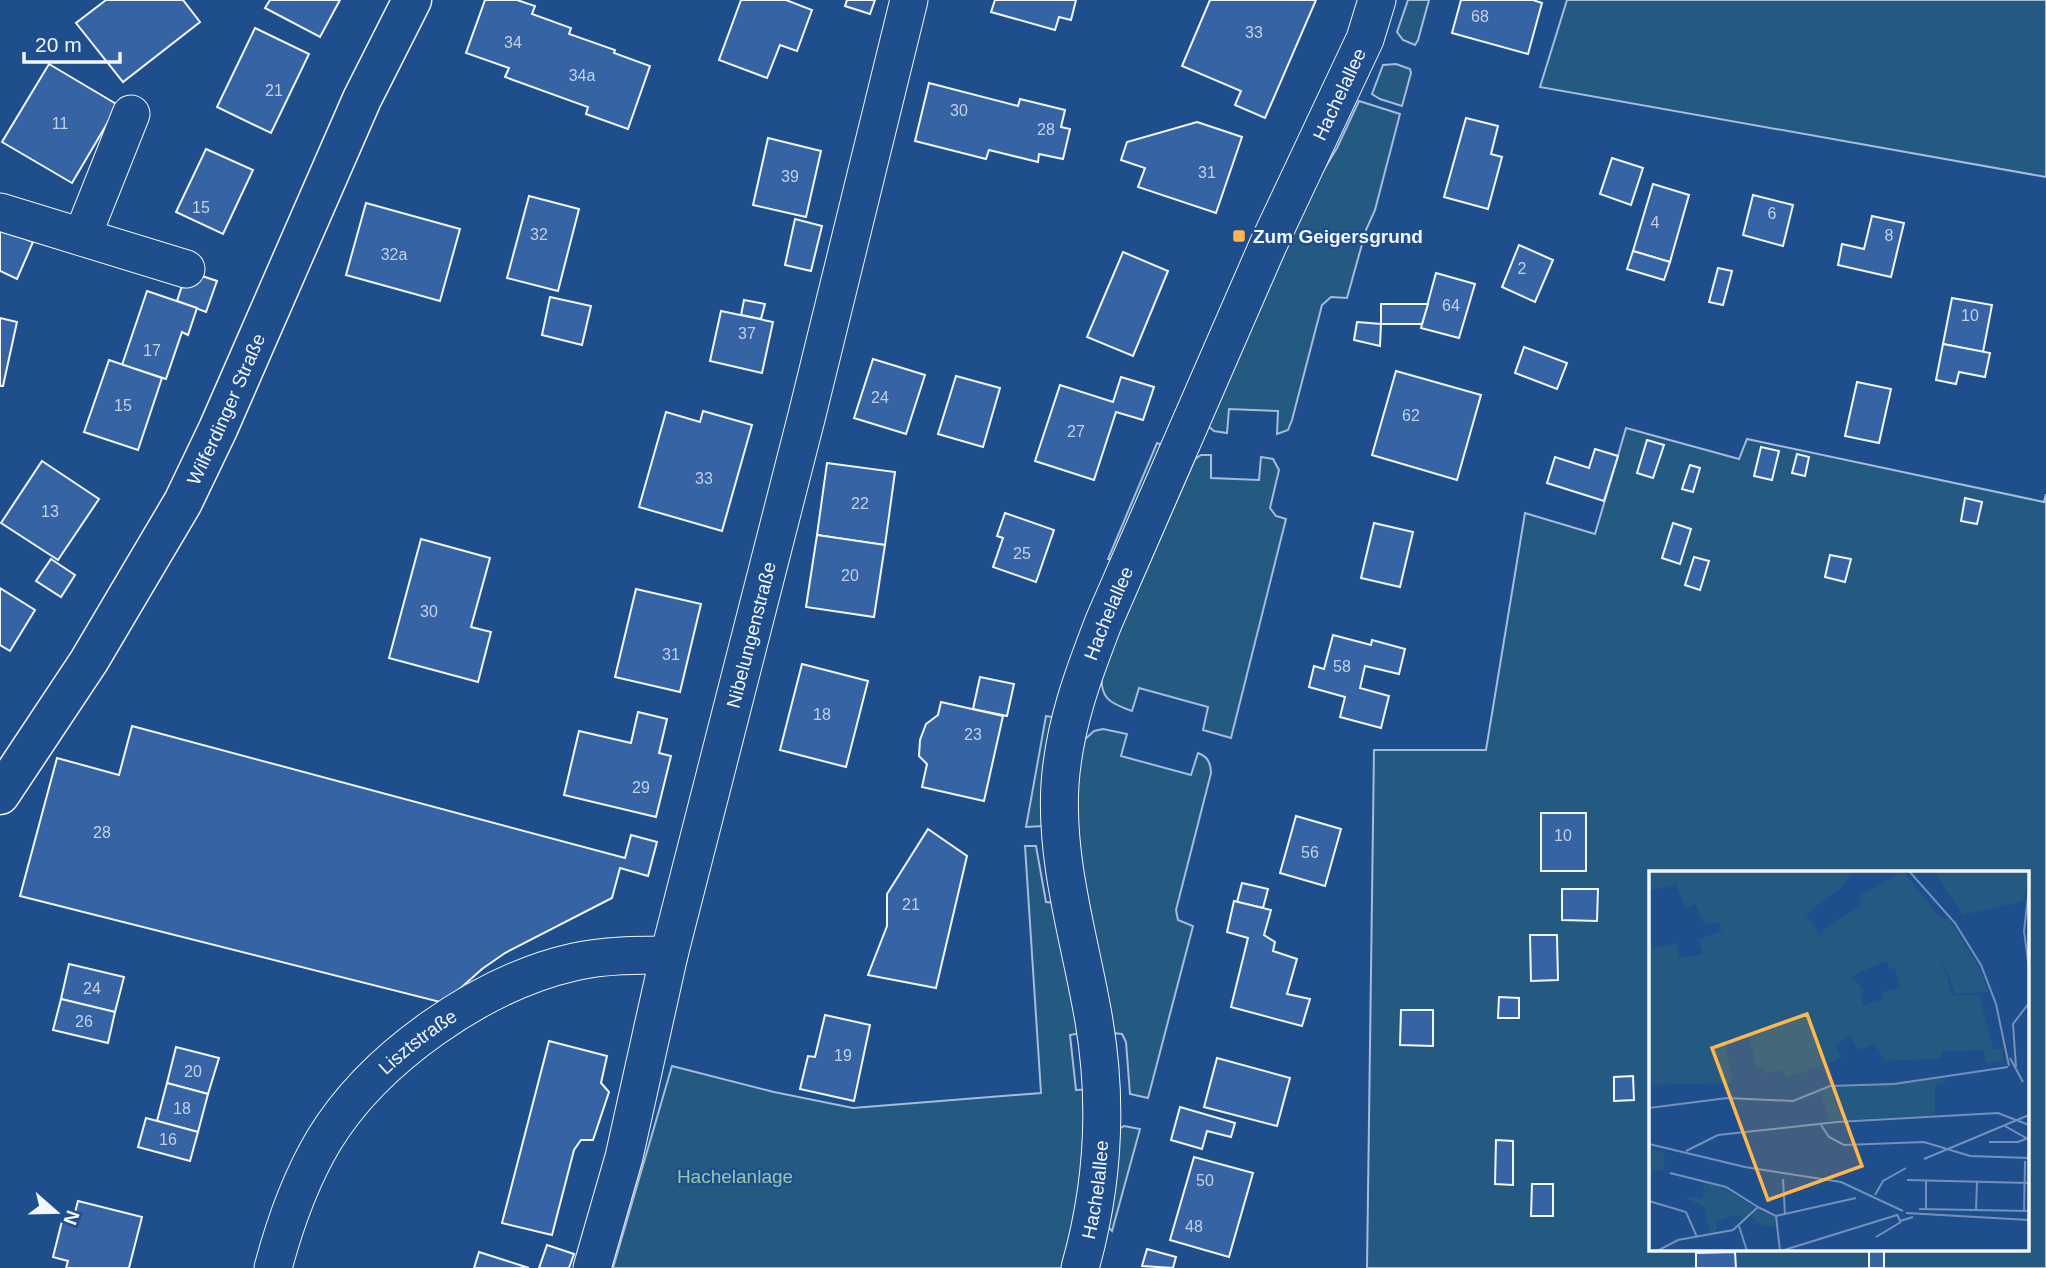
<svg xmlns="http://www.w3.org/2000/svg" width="2046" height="1268" viewBox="0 0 2046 1268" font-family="Helvetica,sans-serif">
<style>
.green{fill:#245a82;stroke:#a8bbd7;stroke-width:2;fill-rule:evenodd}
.building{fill:#3563a3;stroke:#f2f6ff;stroke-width:2}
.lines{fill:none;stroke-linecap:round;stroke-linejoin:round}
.minor-casing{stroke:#f2f6ff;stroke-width:39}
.major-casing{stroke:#f2f6ff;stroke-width:41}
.minor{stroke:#1f4e8c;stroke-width:37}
.major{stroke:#1f4e8c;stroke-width:38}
.poi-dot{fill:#ffb74d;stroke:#1f4e8c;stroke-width:2.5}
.labels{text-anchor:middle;stroke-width:5;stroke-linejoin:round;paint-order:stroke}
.number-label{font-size:16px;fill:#c3d1e8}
.street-label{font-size:19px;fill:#f2f6ff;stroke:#1f4e8c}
.poi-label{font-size:19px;font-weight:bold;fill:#f2f6ff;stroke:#1f4e8c;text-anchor:start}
.park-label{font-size:19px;fill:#97c8a6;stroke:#1f4e8c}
.inset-road{fill:none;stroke:#7391ba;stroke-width:2}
.view{fill:#ffb74d;fill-opacity:0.15;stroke:#ffb74d;stroke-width:3.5}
.inset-edge{fill:none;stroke:#f2f6ff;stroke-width:3.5}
</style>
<rect width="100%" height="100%" fill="#1f4e8c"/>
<g class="green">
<polygon points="1408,0 1429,0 1418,40 1415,45 1403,40 1397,32"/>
<polygon points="1567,0 2046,0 2046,177 1540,87"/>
<polygon points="1396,64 1410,69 1411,73 1402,106 1380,99 1372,94 1383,65"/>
<polygon points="1359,101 1400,114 1375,210 1366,230 1347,298 1331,297 1322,305 1292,420 1288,430 1277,434 1278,411 1229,409 1227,433 1214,431 1207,425 1311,191 1337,148"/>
<path d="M1626,428L1739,459L1747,439L2044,502L2046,494V1268H1367L1374,750H1486L1525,513L1595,534ZM1650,872H2027V1249H1650Z"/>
<polygon points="1157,443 1162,445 1113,560 1108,559"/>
<path d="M1201,455H1211V478L1259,480L1261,457L1273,459L1279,470L1270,508L1276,516L1286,519L1231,738L1203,730L1208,707L1139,688L1132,711C1109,703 1099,698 1102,671L1195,459Z"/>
<polygon points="1046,716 1052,717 1043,826 1026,827"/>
<path d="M1103,729L1127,734L1121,756L1191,775L1198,753C1207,756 1211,764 1211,773L1176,910L1178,920L1193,926L1148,1098L1130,1094L1126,1042L1122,1034L1113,1033L1078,846L1074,798L1083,741L1094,731Z"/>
<polygon points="1025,846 1036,846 1046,902 1056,903 1081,1033 1070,1035 1076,1090 1094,1089 1067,1268 613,1268 672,1066 774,1092 853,1108 1041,1093"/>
<polygon points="1124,1126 1140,1129 1112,1231 1107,1226 1119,1129"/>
</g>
<g class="building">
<polygon points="106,0 183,0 200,22 123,82 76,23"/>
<polygon points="270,0 340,0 320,37 265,8"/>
<polygon points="485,0 517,0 535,6 532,14 571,28 569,34 615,50 614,53 650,66 628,129 586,114 588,107 505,77 509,68 466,53"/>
<polygon points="741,0 786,0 812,10 797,51 780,45 767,78 719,60"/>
<polygon points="847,0 875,0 870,14 845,6"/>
<polygon points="995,0 1076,0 1071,20 1059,17 1055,30 991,12"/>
<polygon points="1210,0 1316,0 1265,118 1235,105 1241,91 1182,66"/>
<polygon points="1461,0 1533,0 1542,3 1528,54 1452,33"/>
<polygon points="255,28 309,54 271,133 217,107"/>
<polygon points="49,64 118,105 72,183 2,142"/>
<polygon points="929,83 1018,106 1020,99 1065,110 1061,127 1070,129 1063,159 1039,154 1038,162 989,150 986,159 915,141"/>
<polygon points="1466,118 1498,126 1491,154 1502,157 1488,209 1444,197"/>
<polygon points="1197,122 1242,137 1216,213 1138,187 1145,168 1121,160 1127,142"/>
<polygon points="768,138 821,151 806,217 753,205"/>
<polygon points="206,149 253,170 223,234 176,212"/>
<polygon points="1612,158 1643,168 1631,205 1600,194"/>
<polygon points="1653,184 1689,195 1670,262 1633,251"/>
<polygon points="1753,195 1793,205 1783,246 1743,235"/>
<polygon points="529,196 579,209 558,291 507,278"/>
<polygon points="366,203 460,229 440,301 346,275"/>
<polygon points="1872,216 1904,223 1891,277 1838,265 1842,244 1864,249"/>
<polygon points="795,219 822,226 811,271 785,265"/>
<polygon points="0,228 33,242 17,279 0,271"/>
<polygon points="1519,245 1553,260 1535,302 1502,287"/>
<polygon points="1633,251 1670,262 1664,280 1627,269"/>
<polygon points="1123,252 1168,271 1133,356 1087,337"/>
<polygon points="1718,268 1732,271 1723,305 1709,302"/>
<polygon points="187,271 217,281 206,312 177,301"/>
<polygon points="1436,273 1475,284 1459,338 1421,328"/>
<polygon points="147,291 197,308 188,335 182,332 166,379 122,365"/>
<polygon points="550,297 591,306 582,345 542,335"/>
<polygon points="1952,298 1992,305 1983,352 1943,344"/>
<polygon points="744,300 765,304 761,319 741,315"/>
<polygon points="1381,304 1428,304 1422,324 1381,324"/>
<polygon points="721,311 773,322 762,373 710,361"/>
<polygon points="0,318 17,322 3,386 0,386"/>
<polygon points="1357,322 1381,324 1380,346 1354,340"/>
<polygon points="1943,344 1990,353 1985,377 1959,372 1956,384 1936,380"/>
<polygon points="1524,347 1567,363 1557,389 1515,373"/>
<polygon points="873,359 925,375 906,434 854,418"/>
<polygon points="109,360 162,378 138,450 84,432"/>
<polygon points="1396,371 1481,395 1457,480 1372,455"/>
<polygon points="956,376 1000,388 983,447 938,434"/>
<polygon points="1121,377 1154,387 1143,420 1116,412 1094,480 1035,461 1060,385 1113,402"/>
<polygon points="1857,382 1891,389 1879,443 1845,436"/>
<polygon points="703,411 752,425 722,531 639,507 666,412 700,422"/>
<polygon points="1647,440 1664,445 1653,478 1637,473"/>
<polygon points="1761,447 1779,451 1772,480 1754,476"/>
<polygon points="1595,449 1618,456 1604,501 1547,483 1555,457 1589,468"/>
<polygon points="1797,454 1809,457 1805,476 1792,473"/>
<polygon points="42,461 99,499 58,560 1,523"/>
<polygon points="827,463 895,472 885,545 817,535"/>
<polygon points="1690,465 1700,468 1693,492 1682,489"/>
<polygon points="1965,498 1982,502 1977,524 1961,521"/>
<polygon points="1005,513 1054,530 1036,582 993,567 1003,538 997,536"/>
<polygon points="1374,523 1413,532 1400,587 1361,578"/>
<polygon points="1673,523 1691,529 1680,564 1662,558"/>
<polygon points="817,535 885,545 874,617 806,607"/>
<polygon points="421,539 490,558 471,627 491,632 478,682 389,658"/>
<polygon points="1830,555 1851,559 1845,582 1825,577"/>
<polygon points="1694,557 1709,561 1700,590 1685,585"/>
<polygon points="51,559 75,575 61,597 36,581"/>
<polygon points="0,588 35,610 10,651 0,645"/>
<polygon points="636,589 701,604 680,692 615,677"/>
<polygon points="1333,635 1371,645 1372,640 1405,649 1399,674 1365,666 1360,688 1389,696 1381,728 1340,717 1345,697 1309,687 1314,666 1324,669"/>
<polygon points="802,664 868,681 846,767 780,750"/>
<polygon points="980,677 1014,684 1007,716 973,709"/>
<polygon points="941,702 1003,716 984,801 922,787 927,764 919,756 920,740 926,724 938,715"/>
<polygon points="638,712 667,719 659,753 671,756 656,817 564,795 579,731 631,743"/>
<polygon points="132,726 625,858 631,835 657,842 648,876 620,868 612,898 505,953 482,969 444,1003 20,896 57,758 119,775"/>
<rect x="1541" y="813" width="45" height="58"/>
<polygon points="1296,816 1341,829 1325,886 1280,873"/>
<polygon points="928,829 967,856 936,988 868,975 887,926 887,894"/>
<polygon points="1242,883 1268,889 1263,908 1237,902"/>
<polygon points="1562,889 1598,889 1597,921 1562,920"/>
<polygon points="1234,901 1271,910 1264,935 1275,942 1273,951 1297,959 1287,994 1310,999 1302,1026 1231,1007 1248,938 1227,932"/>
<polygon points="1530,935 1557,935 1558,980 1531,981"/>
<polygon points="69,964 124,977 115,1012 61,999"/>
<polygon points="1499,997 1519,998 1519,1018 1498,1018"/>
<polygon points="61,999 115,1012 108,1043 53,1030"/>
<polygon points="1401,1010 1433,1010 1433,1046 1400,1045"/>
<polygon points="825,1015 870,1025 854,1101 800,1089 808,1056 815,1057"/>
<polygon points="549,1041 607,1056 601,1083 609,1092 593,1140 581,1140 574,1150 552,1235 502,1223"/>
<polygon points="176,1047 219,1058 208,1094 167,1083"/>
<polygon points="1217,1058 1290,1078 1277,1126 1204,1107"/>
<polygon points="1633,1076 1634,1100 1614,1101 1614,1077"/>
<polygon points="167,1083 208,1094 198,1132 157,1121"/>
<polygon points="1180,1107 1235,1123 1231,1137 1207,1131 1202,1149 1171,1140"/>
<polygon points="146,1118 198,1132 190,1161 138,1147"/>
<polygon points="1496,1140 1513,1141 1513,1185 1495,1184"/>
<polygon points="1194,1157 1253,1173 1229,1257 1170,1240"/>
<polygon points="1532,1184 1553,1184 1553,1216 1531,1216"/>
<polygon points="78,1201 142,1217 129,1268 66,1268 68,1261 53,1257 62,1221 72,1224"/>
<polygon points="547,1245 574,1254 569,1268 539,1268"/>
<polygon points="1147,1249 1176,1257 1173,1268 1142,1266"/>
<rect x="1869" y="1249" width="15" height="19"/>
<polygon points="479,1252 529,1268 474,1268"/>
<polygon points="1735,1252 1736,1268 1696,1268 1696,1253"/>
</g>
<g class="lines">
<defs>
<g id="minor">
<polyline points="0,212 186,269"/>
<polyline points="82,237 131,114"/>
<path id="s1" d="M273,1268C285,1223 300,1180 324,1140C374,1058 481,983 574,962C605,955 638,955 669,955"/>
<path id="s2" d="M592,1268L624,1157L669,955L807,415L909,0"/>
<path id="s3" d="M1080,1268C1103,1187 1108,1104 1094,1021C1081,943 1055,864 1060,784C1064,726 1083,675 1104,621L1268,245L1365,39L1377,0"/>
</g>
<g id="major">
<path id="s4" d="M0,795L89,661L183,502L218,429L362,99L412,0"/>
</g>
</defs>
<use href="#minor" class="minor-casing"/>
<use href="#major" class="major-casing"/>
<use href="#minor" class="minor"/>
<use href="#major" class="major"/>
</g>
<rect class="poi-dot" x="1232" y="229" width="14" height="14" rx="3.5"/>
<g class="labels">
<g class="number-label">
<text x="1480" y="22">68</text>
<text x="1254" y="38">33</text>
<text x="513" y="48">34</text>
<text x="582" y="81">34a</text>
<text x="274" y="96">21</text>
<text x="959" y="116">30</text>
<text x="60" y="129">11</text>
<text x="1046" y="135">28</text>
<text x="1207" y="178">31</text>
<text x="790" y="182">39</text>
<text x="201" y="213">15</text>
<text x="1772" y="219">6</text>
<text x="1655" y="228">4</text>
<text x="539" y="240">32</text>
<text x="1889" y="241">8</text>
<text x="394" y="260">32a</text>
<text x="1522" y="274">2</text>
<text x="1451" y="311">64</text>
<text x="1970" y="321">10</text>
<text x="747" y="339">37</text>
<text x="152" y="356">17</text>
<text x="880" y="403">24</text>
<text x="123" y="411">15</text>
<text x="1411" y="421">62</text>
<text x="1076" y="437">27</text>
<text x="704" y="484">33</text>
<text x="860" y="509">22</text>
<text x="50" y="517">13</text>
<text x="1022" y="559">25</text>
<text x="850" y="581">20</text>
<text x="429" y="617">30</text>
<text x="671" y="660">31</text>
<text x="1342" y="672">58</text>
<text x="822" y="720">18</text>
<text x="973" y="740">23</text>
<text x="641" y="793">29</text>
<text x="102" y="838">28</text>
<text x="1563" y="841">10</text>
<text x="1310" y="858">56</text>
<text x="911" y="910">21</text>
<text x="92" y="994">24</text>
<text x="84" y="1027">26</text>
<text x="843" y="1061">19</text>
<text x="193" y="1077">20</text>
<text x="182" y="1114">18</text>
<text x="168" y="1145">16</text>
<text x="1205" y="1186">50</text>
<text x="1194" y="1232">48</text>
</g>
<g class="street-label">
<text dy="7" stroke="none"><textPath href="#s3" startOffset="1236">Hachelallee</textPath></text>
<text dy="7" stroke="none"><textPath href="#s4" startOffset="448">Wilferdinger Straße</textPath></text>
<text dy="7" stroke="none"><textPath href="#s3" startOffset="668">Hachelallee</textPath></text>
<text dy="7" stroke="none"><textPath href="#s2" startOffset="653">Nibelungenstraße</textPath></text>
<text dy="7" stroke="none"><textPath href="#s1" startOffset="275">Lisztstraße</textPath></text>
<text dy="7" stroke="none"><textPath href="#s3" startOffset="80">Hachelallee</textPath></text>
</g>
<g class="poi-label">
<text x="1253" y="243">Zum Geigersgrund</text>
</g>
<g class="park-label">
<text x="735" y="1183">Hachelanlage</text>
</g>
</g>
<g transform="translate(1649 871)">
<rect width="380" height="380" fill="#1f4e8c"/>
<path d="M0,0H205L193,16L157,43L176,70L172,61L213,33L210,25L254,0L291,47L300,48L328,93L340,121L306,123L291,82L303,124H330L344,178H353L355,190L337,192L335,179L292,180V187L236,190L226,173L210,179L201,165L186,174L193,187L137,207L134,198L116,202L115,196L107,197L100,164L76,168L84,212L0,214V64L5,77L27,72L31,87L54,83L49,69L73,60L69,51L56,54L46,33L37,37L27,13L0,20ZM237,90L242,99L246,97L251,117L233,121L235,128L215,134L211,125L215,120L203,105ZM284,0H380V8L374,30L314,44ZM297,207L296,212L286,213V244L180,250L172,222L154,229L179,216ZM0,277L16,282L14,300L4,299L0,309ZM55,310L78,319L105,336L95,349L88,343L67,351L68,361L61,362L55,336L35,326L54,327ZM109,338L125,345L126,356L113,355L102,346Z" fill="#245a82" fill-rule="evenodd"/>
<path class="inset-road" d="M260,0L306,52L332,94L347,133L360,195M380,17L375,60L380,97M361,187L374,211M367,196L364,153L380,132M0,237L78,227L144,230L181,215L245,213L359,196M172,254L180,266L195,274L275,271L321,285L380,287M356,255L377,267M340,271H369L379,267M0,273L96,296L192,311L254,340M37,280L69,264L188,251L349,242L380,254M275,288L380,244M21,302L77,316L109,336M134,308L136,344M258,309L380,312M277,309V338M226,324L234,310L257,297M0,330L37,341L48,366M270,338L380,340M327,339L328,311M375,340L376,290M257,342L380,349M248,343L251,350L264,346M127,345L207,327M90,355L98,380M227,366L252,351M8,380L29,369L84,359L109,336L127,345L131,380M132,380L248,344"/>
<path class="view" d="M158,143L213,295L119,329L63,177Z"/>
<rect width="380" height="380" class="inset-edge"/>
</g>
<g transform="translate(56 1212) rotate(110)" stroke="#1f4e8c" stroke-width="5" paint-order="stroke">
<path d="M0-5L12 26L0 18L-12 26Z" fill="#f2f6ff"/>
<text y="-10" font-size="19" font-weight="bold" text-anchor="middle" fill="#f2f6ff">N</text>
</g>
<path d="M24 52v10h96v-10" fill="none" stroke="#f2f6ff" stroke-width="3.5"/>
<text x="35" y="52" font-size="21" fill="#f2f6ff" stroke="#1f4e8c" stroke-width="5" paint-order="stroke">20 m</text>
</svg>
